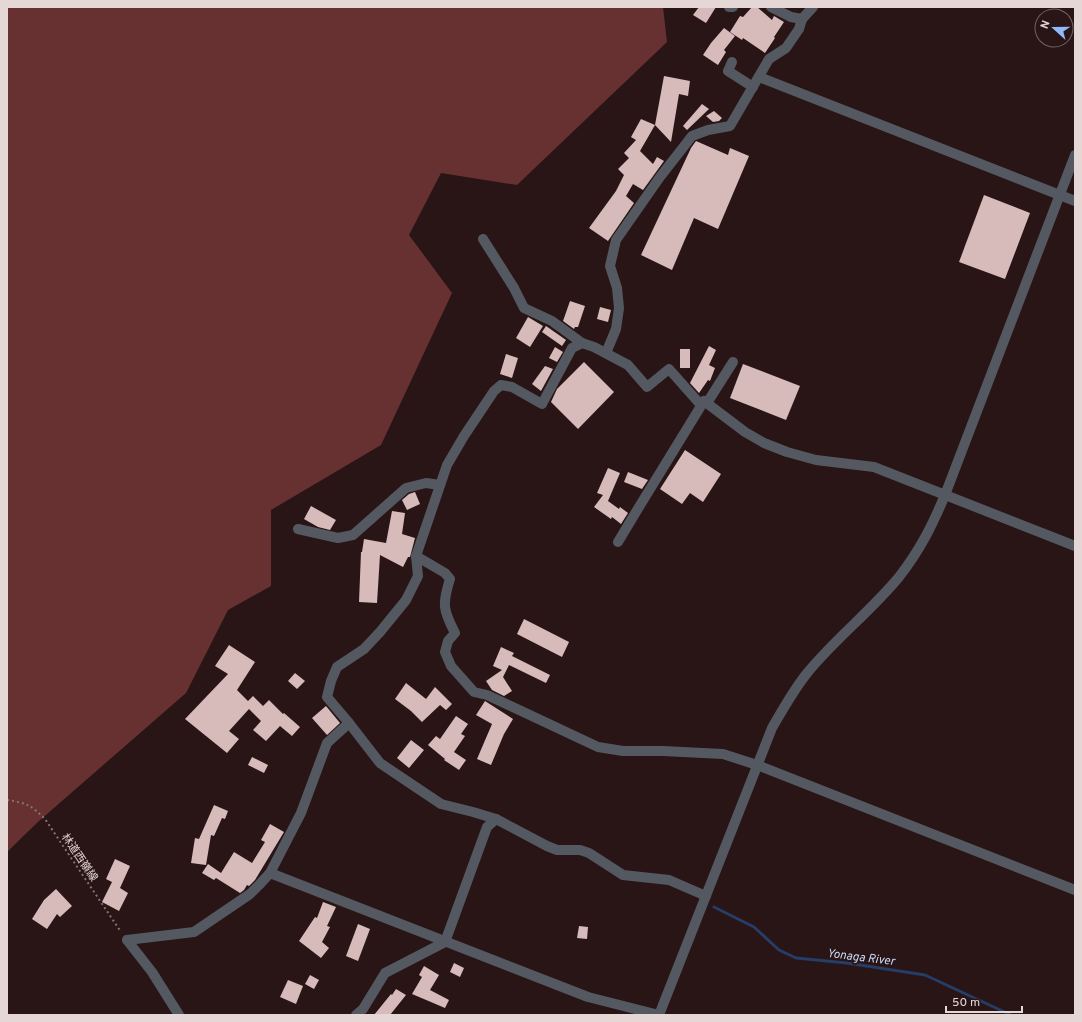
<svg xmlns="http://www.w3.org/2000/svg" width="1082" height="1022" viewBox="0 0 1082 1022" font-family="Overpass,'Noto Sans JP',sans-serif">
<style>
.forest{fill:#673132}
.lines{fill:none;stroke-linecap:round;stroke-linejoin:round}
.stream{stroke:#253d67;stroke-width:3}
.building{fill:#d7bbba}
.path{stroke:#857473;stroke-width:2;stroke-dasharray:2 3;stroke-linecap:butt}
.minor{stroke:#545961;stroke-width:10}
.labels{text-anchor:middle;stroke-width:4;stroke-linejoin:round;paint-order:stroke}
.street-label{font-size:11px;fill:#e5d7d6;stroke:#291515}
.water-label{font-size:12px;font-style:italic;fill:#c8d9f6;stroke:#291515}
</style>
<rect width="100%" height="100%" fill="#291515"/>
<polygon class="forest" points="7,7 663,7 667,42 517,185 441,173 409,235 452,293 381,445 271,510 271,586 228,610 186,693 39,821 7,852"/>
<g class="lines">
<polyline class="stream" points="714,907 754,927 779,950 796,958 847,963 925,975 1011,1015"/>
</g>
<g class="building">
<polygon points="699,7 716,7 706,23 693,15"/>
<polygon points="752,7 757,7 772,20 774,16 784,22 774,37 775,38 765,53 743,38 742,40 730,32 740,16 743,17"/>
<polygon points="724,28 735,36 724,50 726,52 718,65 703,55 711,43"/>
<polygon points="664,76 690,81 688,96 679,94 671,142 655,125"/>
<polygon points="702,104 709,109 687,130 683,126"/>
<polygon points="714,111 722,118 719,121 713,122 706,116"/>
<polygon points="641,119 655,125 640,151 653,164 657,157 664,161 643,190 633,184 626,196 634,203 608,241 589,228 616,191 624,175 618,169 629,158 624,153 636,140 631,137"/>
<polygon points="696,141 728,155 730,148 749,156 718,229 694,218 672,270 641,255 691,148"/>
<polygon points="984,195 1030,213 1005,279 959,262"/>
<polygon points="570,301 585,306 578,327 575,327 574,329 563,321"/>
<polygon points="600,307 611,310 608,322 597,319"/>
<polygon points="528,317 543,326 530,347 516,338"/>
<polygon points="546,326 566,340 562,346 542,332"/>
<polygon points="709,346 716,350 709,365 715,368 710,381 708,380 699,393 690,383"/>
<polygon points="555,347 563,352 557,362 549,358"/>
<rect x="680" y="349" width="10" height="19"/>
<polygon points="506,354 518,358 512,378 500,374"/>
<polygon points="584,362 614,392 578,429 551,402 557,389"/>
<polygon points="743,364 800,386 786,420 730,398"/>
<polygon points="545,366 553,369 541,391 532,384"/>
<polygon points="685,450 721,474 703,502 690,493 682,504 660,489"/>
<polygon points="608,468 620,473 608,501 619,509 620,507 628,513 621,524 612,517 611,519 594,507 603,495 597,493"/>
<polygon points="628,472 648,480 642,489 624,482"/>
<polygon points="415,492 420,504 407,510 402,500 409,494"/>
<polygon points="311,506 336,520 330,530 318,527 304,519"/>
<polygon points="392,511 405,513 402,534 415,538 410,557 408,557 403,567 380,555 377,603 359,602 361,552 362,552 364,539 386,543"/>
<polygon points="524,619 569,642 562,657 517,634"/>
<polygon points="229,645 255,662 237,690 248,701 253,696 263,706 269,700 283,714 284,713 300,727 292,736 280,726 266,741 253,730 261,721 249,709 229,731 239,739 227,753 185,719 228,674 215,666"/>
<polygon points="501,647 514,653 512,656 550,675 546,683 509,665 503,677 512,691 504,696 492,690 486,681 502,670 493,666"/>
<polygon points="295,673 305,681 297,689 288,681"/>
<polygon points="406,683 426,699 435,687 452,704 446,710 440,705 422,722 411,711 395,699"/>
<polygon points="485,701 513,719 504,734 491,765 477,759 492,724 476,715"/>
<polygon points="326,706 340,723 327,735 312,718"/>
<polygon points="456,716 468,724 461,734 465,736 454,752 466,760 459,770 444,760 445,759 428,745 436,736 440,739"/>
<polygon points="411,740 424,750 409,768 397,758"/>
<polygon points="252,757 268,765 264,773 248,765"/>
<polygon points="214,805 228,811 225,819 222,818 214,836 211,835 206,865 191,863 195,838 199,839"/>
<polygon points="270,824 284,832 255,880 249,886 247,885 244,890 240,893 216,878 214,880 202,873 208,864 221,873 234,852 252,863 265,842 261,840"/>
<polygon points="115,859 130,866 120,888 128,893 119,911 102,902 112,882 106,879"/>
<polygon points="56,889 72,906 60,917 57,914 47,929 32,919 44,900"/>
<polygon points="323,902 336,907 327,926 330,927 322,942 329,948 321,958 299,941 315,917 317,918"/>
<polygon points="358,924 370,929 358,961 346,956"/>
<polygon points="579,926 588,927 587,939 577,938"/>
<polygon points="454,963 464,968 460,977 450,972"/>
<polygon points="424,966 439,975 430,990 449,1000 445,1008 412,994 422,977 419,975"/>
<polygon points="310,975 319,980 314,989 305,984"/>
<polygon points="288,980 303,986 296,1004 280,997"/>
<polygon points="396,989 406,995 390,1015 374,1015 391,994 392,995"/>
</g>
<g class="lines">
<path class="path" d="M7,800C27,803 31,805 45,819L121,932"/>
<g class="minor">
<polyline points="729,7 733,7"/>
<polyline points="771,7 791,17 802,19"/>
<polyline points="732,62 728,71 753,87"/>
<polyline points="759,77 1075,201"/>
<polyline points="483,239 514,288 524,308 552,321 582,343"/>
<polyline points="606,353 616,329 619,308 617,288 610,266 616,240 660,177 692,136 708,130 730,126 769,59 786,48 799,29 802,19 813,7"/>
<polyline points="707,403 733,362"/>
<polyline points="298,529 338,538 353,535 406,488 426,483 440,485"/>
<polyline points="618,542 639,507 704,401"/>
<path d="M416,556L445,573L450,579C442,604 443,610 455,633L448,641L445,652L451,666L474,692L487,695L598,747L623,751H663L723,754L757,765L1075,890"/>
<polyline points="270,873 588,997 659,1015"/>
<polyline points="706,896 669,880 623,875 589,853 580,850 557,850 547,846 496,819 473,812 441,804 380,763 349,723 327,697 331,681 337,667 364,649 380,632 406,600 418,576 416,556 447,465 464,436 494,391 501,385 512,387 542,404 572,348 582,343 594,347 628,365 647,387 669,369 700,404 704,401 745,432 764,443 787,452 816,460 874,467 1075,546"/>
<polyline points="127,940 194,932 250,894 259,885 270,873 301,813 327,743 349,723"/>
<polyline points="127,940 152,972 179,1015"/>
<polyline points="356,1015 363,1009 385,973 445,942 487,827 496,819"/>
<path d="M659,1015L772,728C783,709 794,689 808,672C836,638 871,611 899,577C920,550 932,526 945,495L1075,155"/>
</g>
</g>
<g class="labels">
<g class="street-label">
<text transform="translate(80 857) rotate(56)" y="4">林道西嶺線</text>
</g>
<g class="water-label">
<text transform="translate(861 957) rotate(7)" y="4">Yonaga River</text>
</g>
</g>
<rect width="1082" height="1022" fill="none" stroke="#e5d7d6" stroke-width="16"/>
<g transform="translate(1054 28) rotate(291)"><circle r="19" fill="#291515" stroke="#746362"/>
<path d="M0-3L7 15L0 10L-7 15Z" fill="#90b8fd"/>
<text y="-6" font-size="11" font-weight="bold" text-anchor="middle" fill="#e5d7d6">N</text>
</g>
<path d="M946 1006v6h76v-6" fill="none" stroke="#e5d7d6" stroke-width="2"/>
<text x="952" y="1006" font-size="12" fill="#e5d7d6" stroke="#291515" stroke-width="3" paint-order="stroke">50 m</text>
</svg>
